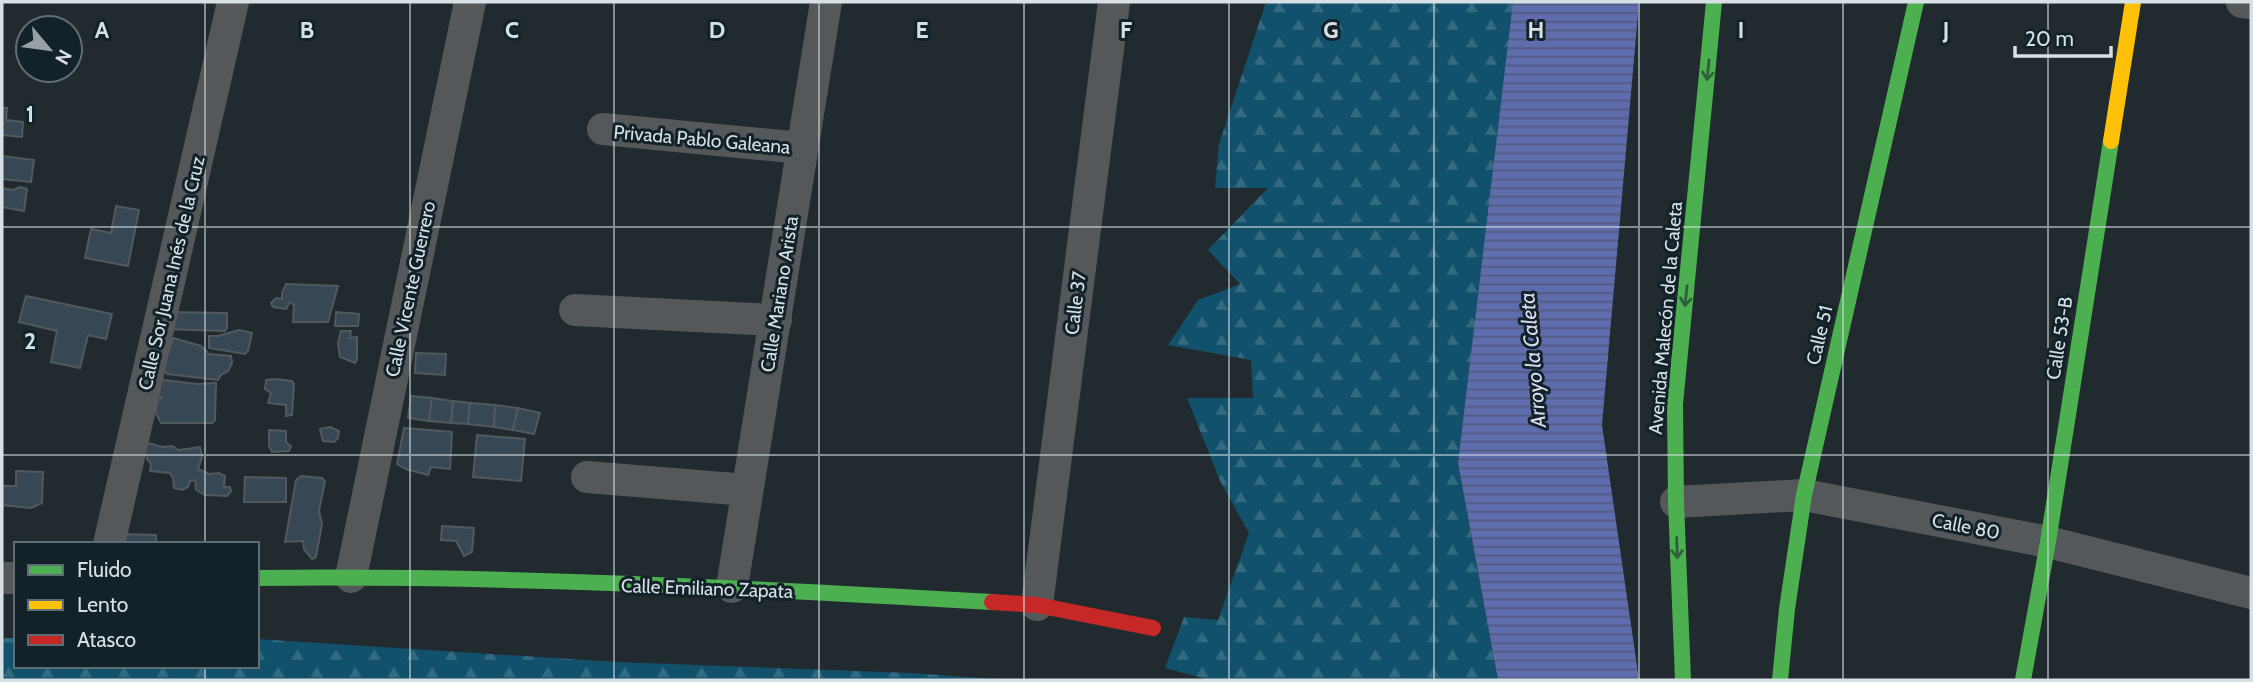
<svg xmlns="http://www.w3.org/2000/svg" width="2253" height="682" viewBox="0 0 2253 682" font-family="Cabin,sans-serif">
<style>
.forest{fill:url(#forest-firs)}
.water{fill:url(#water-rules)}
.building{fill:#384754;stroke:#52595d;stroke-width:2}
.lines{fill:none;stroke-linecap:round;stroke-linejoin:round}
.street{stroke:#54585a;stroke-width:32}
.fast{stroke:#4caf50;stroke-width:16}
.slow{stroke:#ffc107;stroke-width:16}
.jam{stroke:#c62828;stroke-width:16}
.oneway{stroke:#2d613b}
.grid{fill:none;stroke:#d6e0e5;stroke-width:2;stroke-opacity:0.55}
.labels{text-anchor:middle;stroke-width:6;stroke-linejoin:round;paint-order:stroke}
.street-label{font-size:19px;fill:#d6e0e5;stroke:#132129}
.water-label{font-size:21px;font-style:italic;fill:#d9def2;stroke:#132129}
.grid-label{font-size:23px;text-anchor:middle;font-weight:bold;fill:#d6e0e5;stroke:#132129;stroke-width:6;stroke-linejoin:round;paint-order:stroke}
</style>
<defs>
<pattern id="forest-firs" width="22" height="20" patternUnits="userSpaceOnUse" patternTransform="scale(1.75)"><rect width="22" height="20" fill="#12516c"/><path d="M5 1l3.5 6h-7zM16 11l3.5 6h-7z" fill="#346a81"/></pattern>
<pattern id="water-rules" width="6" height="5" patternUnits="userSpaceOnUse" patternTransform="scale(1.75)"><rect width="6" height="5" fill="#5f6cad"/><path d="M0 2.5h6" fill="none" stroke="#515a7e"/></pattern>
</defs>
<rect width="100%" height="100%" fill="#212a2e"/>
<g class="forest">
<polygon points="1266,2 1515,2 1458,463 1498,680 1210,680 1165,668 1184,617 1218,620 1249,533 1220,481 1187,398 1253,398 1251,360 1168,345 1198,300 1240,284 1208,250 1268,188 1215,188 1219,144"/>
<polygon points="2,638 16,638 16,666 257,666 257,639 617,662 911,673 1009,680 2,680"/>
</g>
<polygon class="water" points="1513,2 1639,2 1602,425 1639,680 1498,680 1458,463"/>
<g class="building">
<polygon points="2,108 7,108 6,120 23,122 22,137 2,135"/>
<polygon points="2,156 34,160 31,182 2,179"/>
<polygon points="20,187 27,189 24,211 2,207 2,188 13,190"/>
<polygon points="116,206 139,210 128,266 85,258 91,229 111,233"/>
<polygon points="286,284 338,286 328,322 293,322 294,305 290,302 286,309 273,307 271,303 276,298 282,299 282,293"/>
<polygon points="26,296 112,314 106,339 88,335 80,368 51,362 57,331 19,322"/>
<polygon points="168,312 227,313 227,328 225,331 165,329"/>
<polygon points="336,312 359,314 358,326 335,326"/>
<polygon points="239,330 252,333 248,351 245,354 209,348 209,336 218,336"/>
<polygon points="341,331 351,331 350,338 357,337 357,359 355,363 340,357 338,343"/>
<polygon points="173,338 201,346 209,354 231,356 232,363 228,371 221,375 218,380 167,374 163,369"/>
<polygon points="416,353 446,354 445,375 415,373"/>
<polygon points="161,378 164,380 197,384 216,383 215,420 212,423 161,423 156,413 157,402 162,397 147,395"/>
<polygon points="276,379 292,381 294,384 292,415 286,416 286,405 268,403 271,393 265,389 266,380"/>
<polygon points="411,396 432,398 429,421 408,418"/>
<polygon points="432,398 453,401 451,423 429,421"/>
<polygon points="453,401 470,403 468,424 451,423"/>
<polygon points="470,403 495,405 494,427 468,424"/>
<polygon points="495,405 518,408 513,430 494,427"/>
<polygon points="518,408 540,413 534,434 513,430"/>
<polygon points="330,427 339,431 338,438 334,442 323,441 320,429"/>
<polygon points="404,428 452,432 450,469 431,467 428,475 406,469 397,464"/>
<polygon points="269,430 286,431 286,442 291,446 289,451 272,452 269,446"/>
<polygon points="477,435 525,439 521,481 473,477"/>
<polygon points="145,442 162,447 172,446 179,450 200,447 202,457 198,469 209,474 219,473 225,476 224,487 230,487 231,491 227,496 205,495 196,490 195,480 190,481 188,487 182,490 174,488 173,478 170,473 150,471 151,464 147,459 147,456 144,451"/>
<polygon points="16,471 43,472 42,503 31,508 2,505 2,486 16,486"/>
<polygon points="301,476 322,478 325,481 319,511 322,524 316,557 312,559 304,549 303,541 285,542 296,480"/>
<polygon points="245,477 286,478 286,502 244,502"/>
<polygon points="442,526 474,528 472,552 464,556 456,541 441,540"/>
<polygon points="122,534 156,535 156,544 122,544"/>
</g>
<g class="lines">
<g class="street">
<polyline points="2242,2 2251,3"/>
<polyline points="603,129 802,148"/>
<polyline points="575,310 776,320"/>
<polyline points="587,477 747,490"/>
<polyline points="1676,502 1804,495 2048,542 2251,593"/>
<polyline points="109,544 233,2"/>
<polyline points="351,577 470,2"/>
<polyline points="2,578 16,578"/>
<polyline points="732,587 826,2"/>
<polyline points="1037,605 1114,2"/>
</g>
<g class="fast">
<path d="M257,578C502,575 747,588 992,602"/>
<polyline points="1683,680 1676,502 1675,404 1714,2"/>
<polyline points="1780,680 1787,609 1804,495 1916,2"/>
<polyline points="2023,680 2048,542 2111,141"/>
</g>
<polyline class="slow" points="2111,141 2133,2"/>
<polyline class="jam" points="992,602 1037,605 1153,628"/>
</g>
<defs><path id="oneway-shaft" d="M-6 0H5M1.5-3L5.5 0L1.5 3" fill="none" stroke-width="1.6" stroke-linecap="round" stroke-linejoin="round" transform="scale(1.75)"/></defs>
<g class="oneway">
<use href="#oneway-shaft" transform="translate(1708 70) rotate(96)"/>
<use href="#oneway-shaft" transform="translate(1686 296) rotate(96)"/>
<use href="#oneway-shaft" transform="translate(1677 548) rotate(88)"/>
</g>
<path class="grid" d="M205,2V544M410,2V680M614,2V680M819,2V680M1024,2V680M1229,2V680M1434,2V680M1639,2V680M1843,2V680M2048,2V680M2,227H2251M2,455H2251M205,666V680"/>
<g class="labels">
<g class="street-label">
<text transform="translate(702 139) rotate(5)" y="7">Privada Pablo Galeana</text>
<text transform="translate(171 273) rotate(-77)" y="7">Calle Sor Juana Inés de la Cruz</text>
<text transform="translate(410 289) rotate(-78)" y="7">Calle Vicente Guerrero</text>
<text transform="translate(779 294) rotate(-81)" y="7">Calle Mariano Arista</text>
<text transform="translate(1075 303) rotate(-83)" y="7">Calle 37</text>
<text transform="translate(1665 318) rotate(-85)" y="7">Avenida Malecón de la Caleta</text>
<text transform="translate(1819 335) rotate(-77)" y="7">Calle 51</text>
<text transform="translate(2059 338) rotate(-81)" y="7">Calle 53-B</text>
<text transform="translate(1966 526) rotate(11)" y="7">Calle 80</text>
<text transform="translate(707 588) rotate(2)" y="7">Calle Emiliano Zapata</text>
</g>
<g class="water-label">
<text transform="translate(1533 360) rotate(-95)" y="7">Arroyo la Caleta</text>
</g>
</g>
<g class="grid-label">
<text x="102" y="38">A</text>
<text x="307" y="38">B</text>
<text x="512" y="38">C</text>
<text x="717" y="38">D</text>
<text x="922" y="38">E</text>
<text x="1126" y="38">F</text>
<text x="1331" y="38">G</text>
<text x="1536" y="38">H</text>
<text x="1741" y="38">I</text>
<text x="1946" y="38">J</text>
<text x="30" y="122">1</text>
<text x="30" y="349">2</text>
</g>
<rect width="2253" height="682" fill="none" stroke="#d6e0e5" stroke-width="7"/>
<rect x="14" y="542" width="245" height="126" fill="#132129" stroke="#616d74" stroke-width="2"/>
<rect x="28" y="565" width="35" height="10" fill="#4caf50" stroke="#616d74" stroke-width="2"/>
<text x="77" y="577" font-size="21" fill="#d6e0e5">Fluido</text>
<rect x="28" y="600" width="35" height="10" fill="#ffc107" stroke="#616d74" stroke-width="2"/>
<text x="77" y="612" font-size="21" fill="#d6e0e5">Lento</text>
<rect x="28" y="635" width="35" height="10" fill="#c62828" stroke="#616d74" stroke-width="2"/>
<text x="77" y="647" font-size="21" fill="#d6e0e5">Atasco</text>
<g transform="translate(49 49) rotate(119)"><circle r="33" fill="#132129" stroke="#616d74" stroke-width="2"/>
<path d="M0-5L12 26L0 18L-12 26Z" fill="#97a0a5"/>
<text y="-10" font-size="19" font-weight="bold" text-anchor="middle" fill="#d6e0e5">N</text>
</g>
<path d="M2015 46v10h96v-10" fill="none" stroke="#d6e0e5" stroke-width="3.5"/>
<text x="2025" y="46" font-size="21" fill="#d6e0e5" stroke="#132129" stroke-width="5" paint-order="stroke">20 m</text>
</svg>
